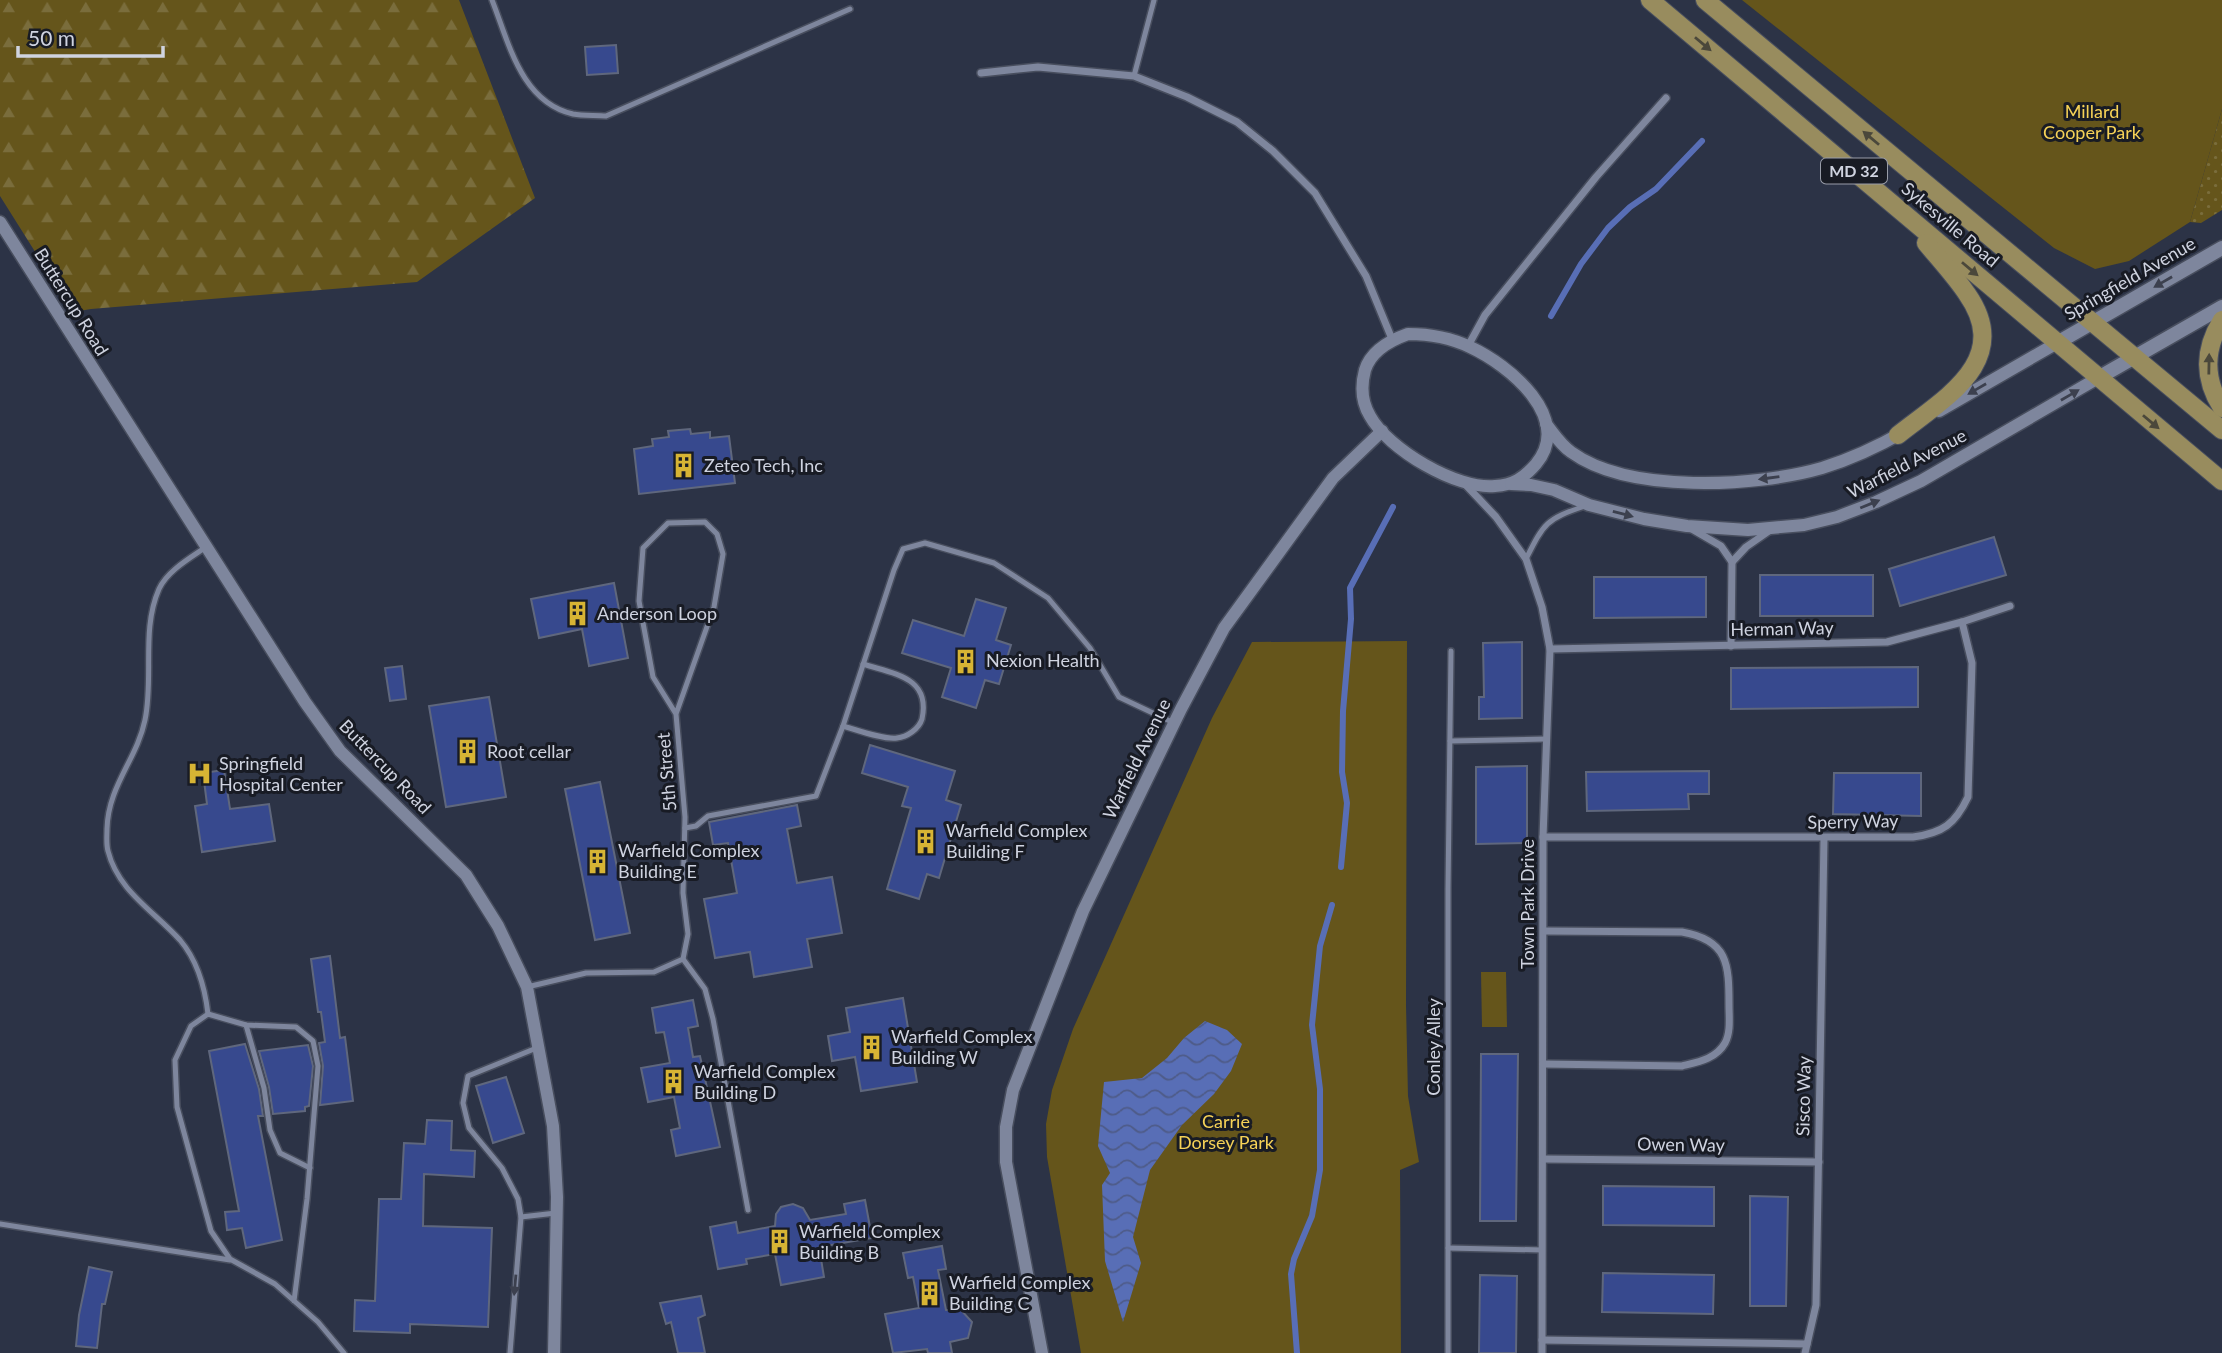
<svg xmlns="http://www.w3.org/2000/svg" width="2222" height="1353" viewBox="0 0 2222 1353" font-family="Lato,sans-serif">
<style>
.grass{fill:url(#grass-dots)}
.forest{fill:url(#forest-firs)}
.park{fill:#65551b}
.water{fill:url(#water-waves)}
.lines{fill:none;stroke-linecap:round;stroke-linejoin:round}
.stream{stroke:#586eb6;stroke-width:6}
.building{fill:#37498e;stroke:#5f677d;stroke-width:2}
.service-casing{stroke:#484e5e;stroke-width:8}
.minor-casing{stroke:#484e5e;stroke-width:10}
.tertiary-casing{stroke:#484e5e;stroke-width:15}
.secondary-casing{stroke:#484e5e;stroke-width:17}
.primary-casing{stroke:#484e5e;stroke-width:20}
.service{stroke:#7e869d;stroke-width:5}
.minor{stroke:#7e869d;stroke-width:7}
.tertiary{stroke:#7e869d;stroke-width:12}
.secondary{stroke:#7e869d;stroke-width:14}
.primary{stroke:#988c5e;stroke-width:18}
.oneway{fill:#4b483b}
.oneway2{fill:#3c404e}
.labels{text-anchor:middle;stroke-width:6;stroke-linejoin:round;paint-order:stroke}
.shield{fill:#181b24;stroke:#989ca8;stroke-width:2}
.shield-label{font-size:16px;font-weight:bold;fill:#cfd3e0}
.park-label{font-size:18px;fill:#f6d257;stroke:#181b24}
.street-label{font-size:18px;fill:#cfd3e0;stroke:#181b24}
.poi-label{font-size:18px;fill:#cfd3e0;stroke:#181b24;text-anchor:start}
</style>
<defs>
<pattern id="grass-dots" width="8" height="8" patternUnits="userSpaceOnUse" patternTransform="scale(1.75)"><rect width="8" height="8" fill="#65551b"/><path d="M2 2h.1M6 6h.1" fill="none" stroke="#7a6d3c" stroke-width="1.8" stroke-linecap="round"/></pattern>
<pattern id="forest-firs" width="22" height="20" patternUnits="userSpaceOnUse" patternTransform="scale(1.75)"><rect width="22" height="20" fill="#65551b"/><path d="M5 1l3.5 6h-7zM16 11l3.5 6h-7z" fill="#7a6d3c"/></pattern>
<pattern id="water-waves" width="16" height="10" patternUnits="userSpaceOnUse" patternTransform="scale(1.75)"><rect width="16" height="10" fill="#586eb6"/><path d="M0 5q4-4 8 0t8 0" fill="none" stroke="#4e5b88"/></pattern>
</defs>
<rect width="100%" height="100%" fill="#2c3346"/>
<polygon class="grass" points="2222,109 2222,210 2201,223 2190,222"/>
<polygon class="forest" points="0,0 459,0 535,198 417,282 91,309 73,312 0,196"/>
<g class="park">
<polygon points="1742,0 2222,0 2222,109 2190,222 2129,261 2095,269 2054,248"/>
<polygon points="1407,641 1406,1005 1408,1096 1419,1162 1400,1170 1401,1353 1081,1353 1047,1157 1046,1124 1052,1090 1073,1029 1212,718 1252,642"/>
<polygon points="1506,972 1507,1027 1482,1027 1481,972"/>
</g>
<polygon class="water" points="1205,1021 1227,1030 1242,1044 1231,1071 1214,1094 1182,1125 1150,1170 1133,1237 1141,1263 1123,1322 1105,1261 1102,1185 1110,1173 1098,1146 1104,1082 1142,1078 1167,1058 1184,1038"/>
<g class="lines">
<g class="stream">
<polyline points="1551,316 1581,264 1608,228 1630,207 1656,189 1702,141"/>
<polyline points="1341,867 1347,803 1342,772 1343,711 1351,619 1350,588 1393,507"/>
<polyline points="1297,1353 1291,1274 1294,1259 1312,1216 1320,1170 1320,1089 1312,1025 1320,946 1332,905"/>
</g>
</g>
<g class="building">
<polygon points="616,45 618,73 587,75 585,47"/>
<polygon points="690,429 691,434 710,432 710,438 729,436 735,483 639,494 634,449 653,446 652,439 669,437 668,431"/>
<polygon points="1994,537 2006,575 1900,606 1889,569"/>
<rect x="1760" y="575" width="113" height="41"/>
<polygon points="1594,577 1706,577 1706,617 1594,618"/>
<polygon points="614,583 628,658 589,666 582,629 539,638 531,599"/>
<polygon points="976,599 1006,608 996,640 1011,645 999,684 985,680 976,708 942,697 951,668 902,653 913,620 964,636"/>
<polygon points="1522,642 1522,718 1479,719 1479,697 1484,697 1483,643"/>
<polygon points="402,666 406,699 390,701 385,668"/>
<polygon points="1918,667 1918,707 1731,709 1731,668"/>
<polygon points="489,697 506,797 446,807 429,706"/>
<polygon points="870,745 955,771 946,800 961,805 939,878 927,874 919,899 887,889 911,808 902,806 908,787 862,773"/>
<polygon points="1527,766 1527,843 1476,844 1476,767"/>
<polygon points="224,770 230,809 269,804 275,841 202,852 195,806 207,804 203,773"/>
<polygon points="1709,771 1709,794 1688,794 1689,809 1587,811 1586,772"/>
<polygon points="1834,773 1921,773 1921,816 1833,814"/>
<polygon points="600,782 630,933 595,940 565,789"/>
<polygon points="797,805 801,826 787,829 797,883 832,877 842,933 807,939 812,967 754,977 750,952 715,958 704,899 737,893 728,843 713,845 709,822"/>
<polygon points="330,956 340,1038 345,1037 353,1101 320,1105 323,1066 319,1043 325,1042 321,1012 318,1012 311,959"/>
<polygon points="903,998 917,1082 861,1091 855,1057 832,1061 828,1036 850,1032 846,1008"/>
<polygon points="693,1000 698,1026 688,1028 693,1057 700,1056 720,1147 676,1156 671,1130 680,1128 674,1097 648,1102 641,1068 670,1063 664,1032 656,1033 652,1008"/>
<polygon points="245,1044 259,1089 263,1116 258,1116 282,1240 246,1248 242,1228 227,1230 225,1212 239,1211 209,1051"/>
<polygon points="308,1045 313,1066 309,1106 305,1107 305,1111 273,1114 269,1087 259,1051"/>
<polygon points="1481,1054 1518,1054 1516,1221 1480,1221"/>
<polygon points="506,1077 524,1133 493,1143 476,1086"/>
<polygon points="427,1120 452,1121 451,1150 475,1151 474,1177 424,1174 423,1226 492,1228 488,1327 410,1324 410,1333 354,1331 355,1300 375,1301 379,1199 401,1199 404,1143 425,1144"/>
<polygon points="1603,1186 1714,1187 1714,1226 1603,1225"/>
<polygon points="1750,1196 1788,1197 1786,1306 1750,1306"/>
<polygon points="865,1200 872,1238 819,1247 824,1277 781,1285 775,1254 746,1259 747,1264 718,1269 710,1227 736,1222 738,1233 775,1226 776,1214 781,1207 793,1204 803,1208 810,1220 846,1214 844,1204"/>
<polygon points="942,1246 946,1269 938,1270 946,1310 961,1310 972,1322 968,1338 950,1342 952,1353 928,1353 927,1349 893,1353 885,1314 919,1308 913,1277 908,1278 903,1253"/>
<polygon points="89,1267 112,1272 105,1304 102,1304 97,1348 76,1346 79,1315"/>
<polygon points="1603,1273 1714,1275 1713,1314 1602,1312"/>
<polygon points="1480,1275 1517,1276 1516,1353 1479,1353"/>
<polygon points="701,1296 705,1315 698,1318 705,1353 678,1353 671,1322 666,1324 660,1303"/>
</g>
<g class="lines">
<defs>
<g id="service">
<path d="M492,0C509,43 521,102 573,114C583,116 596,115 606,116L850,9"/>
<polyline points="1134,76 1154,0"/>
<path d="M206,547C190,558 167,571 159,589C141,630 154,677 145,720C137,759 108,786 107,829C107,836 106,844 108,851C118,891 154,911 180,940C197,960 205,988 208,1014"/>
<path d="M1526,559C1544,523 1546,519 1585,506"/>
<path d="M843,726C857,730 884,740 897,738C907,737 919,729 922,719C931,677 894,674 863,664"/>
<polyline points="1450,741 1545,739"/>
<polyline points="685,828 696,826 708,816 816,796 843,726 894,570 903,549 925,543 994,563 1048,598 1090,648 1119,697 1174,723"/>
<polyline points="683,959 705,989 713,1019 748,1210"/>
<polyline points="527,987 586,973 654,972 683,959 688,934 683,893 685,817 676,714 714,607 723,554 717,534 705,522 668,523 643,548 639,601 653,677 676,714"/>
<polyline points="246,1025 264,1088 270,1130 280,1153 310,1168"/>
<polyline points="521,1217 556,1213"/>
<polyline points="0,1224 230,1260"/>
<polyline points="1448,1248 1542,1250"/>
<polyline points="294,1301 307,1199 318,1066 313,1041 296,1027 246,1025 208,1014 191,1026 175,1060 177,1107 211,1231 230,1259 275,1284 318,1322 344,1353"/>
<polyline points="510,1353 521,1217 518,1199 502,1168 469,1128 463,1103 468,1076 539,1047"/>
<polyline points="1448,1353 1448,888 1451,651"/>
</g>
<g id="minor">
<polyline points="981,73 1038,67 1134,76 1187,97 1237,122 1273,151 1315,193 1366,276 1392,339"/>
<polyline points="1468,346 1485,315 1596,177 1666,98"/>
<polyline points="1464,483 1496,517 1526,559 1542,607 1550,649 1543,837 1542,1353"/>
<polyline points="1690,528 1721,546 1732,562 1731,646"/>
<polyline points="1732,562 1746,547 1769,531"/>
<polyline points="1550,649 1887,642 1962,622 2010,606"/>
<path d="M1543,837H1913C1943,833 1955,824 1968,797L1972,663L1962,622"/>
<path d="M1543,1064L1682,1066C1698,1062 1716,1059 1725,1043C1731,1032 1729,1017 1729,1005C1729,964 1728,940 1682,932L1544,931"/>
<polyline points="1543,1159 1819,1162"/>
<polyline points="1542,1340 1807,1344"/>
<polyline points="1805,1353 1816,1305 1824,838"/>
</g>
<g id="tertiary">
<polyline points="0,222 305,702 340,751 466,875 498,926 527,987 553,1126 557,1197 554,1353"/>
<path d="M1408,334C1429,334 1451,338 1470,347C1509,365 1574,418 1536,464C1524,478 1513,485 1495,486C1457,490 1388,449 1370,416C1361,401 1361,385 1365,370C1371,351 1391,340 1408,334Z"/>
<polyline points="1939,411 2057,343"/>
<path d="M1546,424C1554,434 1560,444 1571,452C1629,494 1756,487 1822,468C1851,459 1879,446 1905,431"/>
<polyline points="1511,484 1531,485 1554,490 1589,505 1644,519 1687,526 1748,530 1804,525 1837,517 1876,502 1921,481 2098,378"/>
<polyline points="1042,1353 1006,1162 1006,1127 1013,1090 1083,911 1181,709 1224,628 1333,478 1382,431"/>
</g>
<g id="secondary">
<polyline points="2057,343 2222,248"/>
<polyline points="2098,378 2222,307"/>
</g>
<g id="primary">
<polyline points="1650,0 2222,481"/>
<polyline points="1705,0 2222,430"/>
<path d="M2222,320C2204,349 2203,378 2222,408"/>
<path d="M1898,435C1943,399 2014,361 1967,294C1955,276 1940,260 1926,243"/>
</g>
</defs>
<use href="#service" class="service-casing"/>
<use href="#minor" class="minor-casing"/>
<use href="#tertiary" class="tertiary-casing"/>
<use href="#secondary" class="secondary-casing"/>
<use href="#primary" class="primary-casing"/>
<use href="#service" class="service"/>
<use href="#minor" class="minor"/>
<use href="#tertiary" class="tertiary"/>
<use href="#secondary" class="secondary"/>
<use href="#primary" class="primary"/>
</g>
<defs><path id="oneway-solid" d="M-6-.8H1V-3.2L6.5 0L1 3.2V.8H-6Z" transform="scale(1.75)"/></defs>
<g class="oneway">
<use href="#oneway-solid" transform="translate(1703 44) rotate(40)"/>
<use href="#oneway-solid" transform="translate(1871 138) rotate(-140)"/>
<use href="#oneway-solid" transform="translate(1970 269) rotate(40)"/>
<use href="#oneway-solid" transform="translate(2209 364) rotate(-89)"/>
<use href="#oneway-solid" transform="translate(2151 422) rotate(40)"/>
</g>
<g class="oneway2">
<use href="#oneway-solid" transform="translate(2163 282) rotate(150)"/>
<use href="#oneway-solid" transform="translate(1977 389) rotate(150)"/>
<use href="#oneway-solid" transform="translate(2070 395) rotate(-30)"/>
<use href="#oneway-solid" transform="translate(1769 478) rotate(172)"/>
<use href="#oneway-solid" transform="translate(1870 504) rotate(-22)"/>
<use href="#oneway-solid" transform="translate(1623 514) rotate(15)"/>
<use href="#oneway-solid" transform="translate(515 1285) rotate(95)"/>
</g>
<defs>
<symbol id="building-bare" viewBox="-9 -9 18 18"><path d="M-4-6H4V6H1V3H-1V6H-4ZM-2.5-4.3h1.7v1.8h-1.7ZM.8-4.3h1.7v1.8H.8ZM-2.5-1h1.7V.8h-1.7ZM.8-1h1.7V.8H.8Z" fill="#d7b434" stroke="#181b24" stroke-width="2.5" paint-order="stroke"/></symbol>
<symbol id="hospital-bare" viewBox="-9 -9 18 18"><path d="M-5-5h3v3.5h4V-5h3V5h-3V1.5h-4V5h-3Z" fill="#d7b434" stroke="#181b24" stroke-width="2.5" paint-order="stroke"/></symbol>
</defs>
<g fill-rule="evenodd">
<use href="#building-bare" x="666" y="448" width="35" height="35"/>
<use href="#building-bare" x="560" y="596" width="35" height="35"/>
<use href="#building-bare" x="948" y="644" width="35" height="35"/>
<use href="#building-bare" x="450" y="734" width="35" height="35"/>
<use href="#hospital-bare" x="182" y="756" width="35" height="35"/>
<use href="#building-bare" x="908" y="824" width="35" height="35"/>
<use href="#building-bare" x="580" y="844" width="35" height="35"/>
<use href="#building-bare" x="854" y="1030" width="35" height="35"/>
<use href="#building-bare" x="656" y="1064" width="35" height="35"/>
<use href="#building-bare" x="762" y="1224" width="35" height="35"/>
<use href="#building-bare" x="912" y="1276" width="35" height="35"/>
</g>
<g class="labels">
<rect class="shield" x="1821" y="158.5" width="66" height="25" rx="5"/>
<g class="shield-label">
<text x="1854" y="177">MD 32</text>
</g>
<g class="park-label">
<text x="2092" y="118">Millard<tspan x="2092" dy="21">Cooper Park</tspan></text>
<text x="1226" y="1128">Carrie<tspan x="1226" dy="21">Dorsey Park</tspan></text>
</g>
<g class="street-label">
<text transform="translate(1950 225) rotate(40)" y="6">Sykesville Road</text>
<text transform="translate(2130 279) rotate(-30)" y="6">Springfield Avenue</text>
<text transform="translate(71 302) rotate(58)" y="6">Buttercup Road</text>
<text transform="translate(1907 464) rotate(-27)" y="6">Warfield Avenue</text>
<text transform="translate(1782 629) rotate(-1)" y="6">Herman Way</text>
<text transform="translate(1137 759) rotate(-64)" y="6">Warfield Avenue</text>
<text transform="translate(385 767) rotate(46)" y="6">Buttercup Road</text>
<text transform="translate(667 772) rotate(-95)" y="6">5th Street</text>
<text transform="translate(1853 822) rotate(-1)" y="6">Sperry Way</text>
<text transform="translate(1528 904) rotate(-90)" y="6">Town Park Drive</text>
<text transform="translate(1434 1047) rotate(-90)" y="6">Conley Alley</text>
<text transform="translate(1804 1096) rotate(-89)" y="6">Sisco Way</text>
<text transform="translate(1681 1145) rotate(1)" y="6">Owen Way</text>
</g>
<g class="poi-label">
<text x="704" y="472">Zeteo Tech, Inc</text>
<text x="597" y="620">Anderson Loop</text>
<text x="986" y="667">Nexion Health</text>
<text x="487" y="758">Root cellar</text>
<text x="219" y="770">Springfield<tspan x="219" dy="21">Hospital Center</tspan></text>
<text x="946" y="837">Warfield Complex<tspan x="946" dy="21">Building F</tspan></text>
<text x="618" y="857">Warfield Complex<tspan x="618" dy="21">Building E</tspan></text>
<text x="891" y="1043">Warfield Complex<tspan x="891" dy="21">Building W</tspan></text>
<text x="694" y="1078">Warfield Complex<tspan x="694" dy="21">Building D</tspan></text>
<text x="799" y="1238">Warfield Complex<tspan x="799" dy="21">Building B</tspan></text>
<text x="949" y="1289">Warfield Complex<tspan x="949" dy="21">Building C</tspan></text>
</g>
</g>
<path d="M18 46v10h145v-10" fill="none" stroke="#cfd3e0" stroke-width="3.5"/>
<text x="28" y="46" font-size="21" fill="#cfd3e0" stroke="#181b24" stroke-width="5" paint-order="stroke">50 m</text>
</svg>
